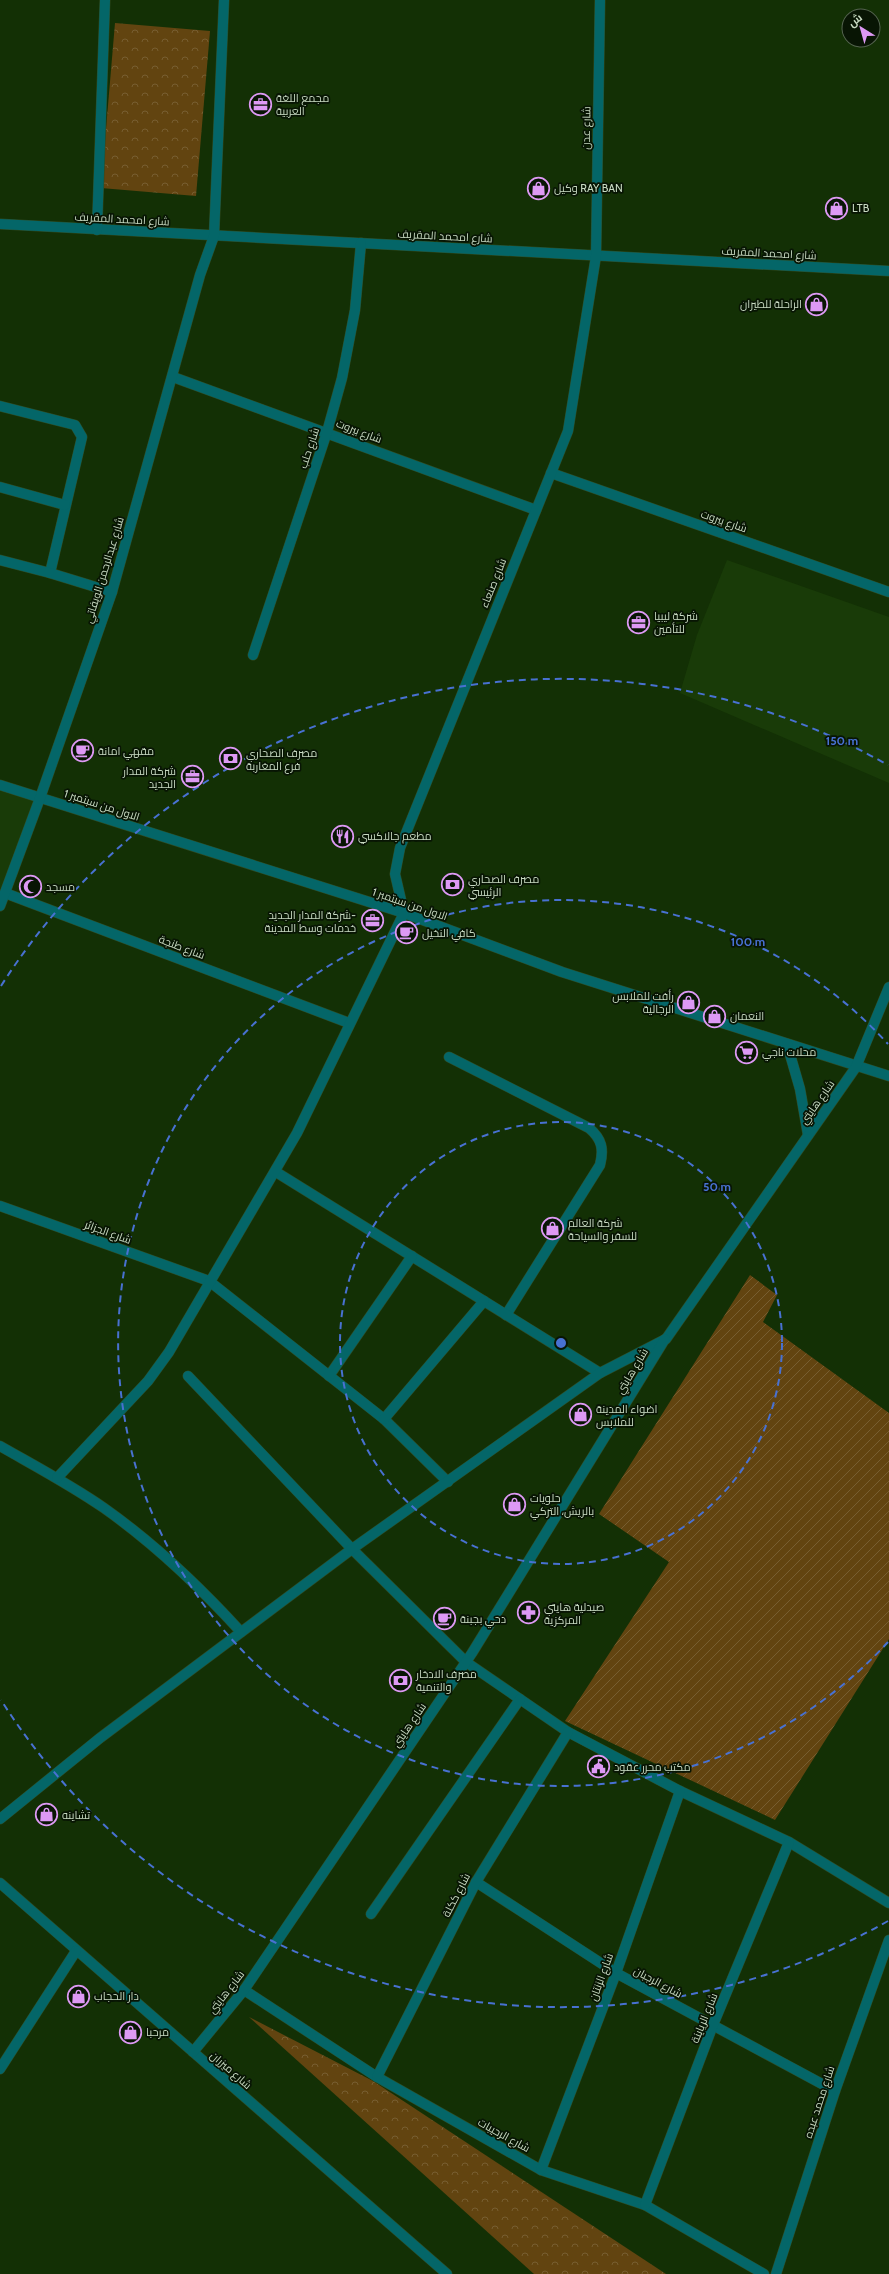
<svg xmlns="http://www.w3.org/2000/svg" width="889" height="2274" viewBox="0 0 889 2274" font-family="Cabin,Cairo,sans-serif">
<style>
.built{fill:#193b08}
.park{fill:url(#park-crowns)}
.garden{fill:url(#garden-furrows)}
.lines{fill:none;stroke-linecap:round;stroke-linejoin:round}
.minor-casing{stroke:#304b23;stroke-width:11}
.minor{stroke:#046668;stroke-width:10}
.ring{fill:none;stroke:#4871d2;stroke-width:2;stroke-dasharray:7 5}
.labels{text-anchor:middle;stroke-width:3.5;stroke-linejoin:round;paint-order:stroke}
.poi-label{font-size:11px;fill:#c8dac2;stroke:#081504;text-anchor:start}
.street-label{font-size:11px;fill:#c8dac2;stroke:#081504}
.centre{fill:#4871d2;stroke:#081504;stroke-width:2}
.ring-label{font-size:12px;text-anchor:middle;font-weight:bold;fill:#4871d2;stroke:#081504;stroke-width:3.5;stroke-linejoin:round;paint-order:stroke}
</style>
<defs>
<pattern id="park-crowns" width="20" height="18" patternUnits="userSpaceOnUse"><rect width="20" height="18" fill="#624410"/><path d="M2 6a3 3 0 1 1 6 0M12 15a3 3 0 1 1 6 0" fill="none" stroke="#775e31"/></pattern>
<pattern id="garden-furrows" width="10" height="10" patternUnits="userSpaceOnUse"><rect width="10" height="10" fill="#624410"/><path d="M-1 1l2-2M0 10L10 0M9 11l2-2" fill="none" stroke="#775e31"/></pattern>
</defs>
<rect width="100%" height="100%" fill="#133005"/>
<g class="built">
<polygon points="727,560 889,617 889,783 680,693 697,635"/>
<polygon points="0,788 38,800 0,896"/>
</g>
<g class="park">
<polygon points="115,23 210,31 196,196 101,188"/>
<polygon points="249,2017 373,2081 666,2274 534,2274"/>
</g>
<polygon class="garden" points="750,1275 777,1295 763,1322 889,1413 889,1639 775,1820 565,1721 669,1562 599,1514"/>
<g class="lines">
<defs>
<g id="minor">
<polyline points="0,224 889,271"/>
<polyline points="97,230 105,0"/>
<polyline points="173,377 536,510"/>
<polyline points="0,406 75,425 82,437 50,573"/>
<polyline points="551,473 889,592"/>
<polyline points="0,487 65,505"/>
<polyline points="0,560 50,573 112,592"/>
<polyline points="253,655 327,432 342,378 355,310 361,243"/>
<polyline points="0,785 404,913 562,972 889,1076"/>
<polyline points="5,893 349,1023"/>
<polyline points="0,906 40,798 112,592 200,275 214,236 224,0"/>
<polyline points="787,1044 800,1089 808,1135"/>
<path d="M449,1057L589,1128C602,1139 604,1149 600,1165L506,1315"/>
<polyline points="276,1172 600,1373"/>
<polyline points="0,1206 209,1281 384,1419 448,1482"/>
<polyline points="188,1376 352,1549 466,1662 568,1732 680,1791 789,1842 889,1903"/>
<polyline points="329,1376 412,1256"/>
<polyline points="384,1419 484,1301"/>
<path d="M0,1446C35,1466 71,1485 104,1508C155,1544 199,1586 241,1632"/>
<polyline points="57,1478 148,1381 169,1352 297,1133 404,913 395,874 400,848 568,431 596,256 600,0"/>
<polyline points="0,1819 100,1738 352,1549 600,1373 666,1339 856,1067 889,987"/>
<polyline points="476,1882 616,1973 835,2091"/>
<polyline points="0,1883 447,2274"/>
<polyline points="371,1914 520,1699"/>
<polyline points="244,1990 377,2077 541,2170 645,2205 764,2274"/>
<polyline points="193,2052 244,1990 472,1653 665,1339"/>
<polyline points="0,2069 76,1951"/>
<polyline points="377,2077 476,1882 568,1732"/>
<polyline points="541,2170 616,1973 680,1791"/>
<polyline points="645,2205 713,2025 789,1842"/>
<polyline points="776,2274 835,2091 889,1940"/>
</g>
</defs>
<use href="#minor" class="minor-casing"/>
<use href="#minor" class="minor"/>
</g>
<g class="ring">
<circle cx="561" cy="1343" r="221"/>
<path d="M888 1642A443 443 0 1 1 888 1044"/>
<path d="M888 1921A664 664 0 0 1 1 1700M1 986A664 664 0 0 1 888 765"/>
</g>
<defs>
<symbol id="office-ring" viewBox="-11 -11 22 22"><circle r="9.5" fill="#081504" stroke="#dd99f4" stroke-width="1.5"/><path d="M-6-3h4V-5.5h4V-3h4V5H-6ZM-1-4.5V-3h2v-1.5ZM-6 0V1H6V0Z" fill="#dd99f4"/></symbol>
<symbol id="shop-ring" viewBox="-11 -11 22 22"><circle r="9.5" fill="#081504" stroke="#dd99f4" stroke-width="1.5"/><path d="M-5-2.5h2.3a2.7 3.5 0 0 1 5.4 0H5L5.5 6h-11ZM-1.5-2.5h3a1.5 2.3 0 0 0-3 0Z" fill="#dd99f4"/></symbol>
<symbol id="cafe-ring" viewBox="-11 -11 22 22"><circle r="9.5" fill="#081504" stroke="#dd99f4" stroke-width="1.5"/><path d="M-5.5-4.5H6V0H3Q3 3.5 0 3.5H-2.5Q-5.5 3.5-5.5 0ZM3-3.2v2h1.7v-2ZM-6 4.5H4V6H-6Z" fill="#dd99f4"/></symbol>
<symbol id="bank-ring" viewBox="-11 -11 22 22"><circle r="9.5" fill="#081504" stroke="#dd99f4" stroke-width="1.5"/><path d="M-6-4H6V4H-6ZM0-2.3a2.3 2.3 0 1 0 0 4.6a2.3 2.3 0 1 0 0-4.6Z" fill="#dd99f4"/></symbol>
<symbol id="restaurant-ring" viewBox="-11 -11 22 22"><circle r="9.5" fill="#081504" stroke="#dd99f4" stroke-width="1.5"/><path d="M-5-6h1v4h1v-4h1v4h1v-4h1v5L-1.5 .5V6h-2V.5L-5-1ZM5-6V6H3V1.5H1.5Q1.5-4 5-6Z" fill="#dd99f4"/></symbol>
<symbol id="mosque-ring" viewBox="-11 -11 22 22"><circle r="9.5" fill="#081504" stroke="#dd99f4" stroke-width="1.5"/><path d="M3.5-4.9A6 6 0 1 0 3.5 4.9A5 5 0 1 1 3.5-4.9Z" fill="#dd99f4"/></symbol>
<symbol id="supermarket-ring" viewBox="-11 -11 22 22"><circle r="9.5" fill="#081504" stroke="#dd99f4" stroke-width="1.5"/><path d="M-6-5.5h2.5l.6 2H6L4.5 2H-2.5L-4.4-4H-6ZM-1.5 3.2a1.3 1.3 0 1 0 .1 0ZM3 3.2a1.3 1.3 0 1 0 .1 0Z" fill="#dd99f4"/></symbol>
<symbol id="pharmacy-ring" viewBox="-11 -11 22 22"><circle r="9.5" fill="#081504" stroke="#dd99f4" stroke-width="1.5"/><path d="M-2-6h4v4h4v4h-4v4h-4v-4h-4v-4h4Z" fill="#dd99f4"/></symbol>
<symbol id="civic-ring" viewBox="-11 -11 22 22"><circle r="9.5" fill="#081504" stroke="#dd99f4" stroke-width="1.5"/><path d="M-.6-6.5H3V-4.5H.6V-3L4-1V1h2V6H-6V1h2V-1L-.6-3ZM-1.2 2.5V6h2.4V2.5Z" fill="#dd99f4"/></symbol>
</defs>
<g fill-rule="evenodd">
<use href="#office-ring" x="248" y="92" width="25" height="25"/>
<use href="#shop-ring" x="526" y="176" width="25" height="25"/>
<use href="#shop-ring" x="824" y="196" width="25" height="25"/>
<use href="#shop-ring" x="804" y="292" width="25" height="25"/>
<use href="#office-ring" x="626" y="610" width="25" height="25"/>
<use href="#cafe-ring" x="70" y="738" width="25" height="25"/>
<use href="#bank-ring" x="218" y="746" width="25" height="25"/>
<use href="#office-ring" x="180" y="764" width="25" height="25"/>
<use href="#restaurant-ring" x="330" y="824" width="25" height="25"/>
<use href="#bank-ring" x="440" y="872" width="25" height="25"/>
<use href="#mosque-ring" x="18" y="874" width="25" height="25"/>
<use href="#office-ring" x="360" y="908" width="25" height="25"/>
<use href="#cafe-ring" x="394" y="920" width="25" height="25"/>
<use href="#shop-ring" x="676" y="990" width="25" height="25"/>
<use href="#shop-ring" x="702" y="1004" width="25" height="25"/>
<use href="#supermarket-ring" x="734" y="1040" width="25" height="25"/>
<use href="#shop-ring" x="540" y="1216" width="25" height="25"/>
<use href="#shop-ring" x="568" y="1402" width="25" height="25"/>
<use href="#shop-ring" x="502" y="1492" width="25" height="25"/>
<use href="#pharmacy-ring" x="516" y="1600" width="25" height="25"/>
<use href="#cafe-ring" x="432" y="1606" width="25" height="25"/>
<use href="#bank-ring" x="388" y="1668" width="25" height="25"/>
<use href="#civic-ring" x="586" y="1754" width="25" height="25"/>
<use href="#shop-ring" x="34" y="1802" width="25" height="25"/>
<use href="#shop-ring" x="66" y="1984" width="25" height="25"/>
<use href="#shop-ring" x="118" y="2020" width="25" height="25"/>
</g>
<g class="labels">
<g class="poi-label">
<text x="276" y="102">مجمع اللغة<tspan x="276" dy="13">العربية</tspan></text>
<text x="554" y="192">وكيل RAY BAN</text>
<text x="852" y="212">LTB</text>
<text x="802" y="308" text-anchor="end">الراحلة للطيران</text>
<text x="654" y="620">شركة ليبيا<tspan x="654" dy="13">للتأمين</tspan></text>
<text x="98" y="755">مقهي امانة</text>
<text x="246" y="757">مصرف الصحاري<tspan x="246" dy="13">فرع المغاربة</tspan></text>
<text x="176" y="775" text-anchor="end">شركة المدار<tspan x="176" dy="13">الجديد</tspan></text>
<text x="358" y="840">مطعم جالاكسي</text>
<text x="468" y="883">مصرف الصحاري<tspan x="468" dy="13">الرئيسي</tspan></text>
<text x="46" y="891">مسجد</text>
<text x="356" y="919" text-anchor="end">شركة المدار الجديد-<tspan x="356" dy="13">خدمات وسط المدينة</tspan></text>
<text x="422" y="937">كافي النخيل</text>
<text x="674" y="1000" text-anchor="end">رأفت للملابس<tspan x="674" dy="13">الرجالية</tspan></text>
<text x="730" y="1020">النعمان</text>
<text x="762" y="1056">محلات ناجي</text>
<text x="568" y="1227">شركة العالم<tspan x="568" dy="13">للسفر والسياحة</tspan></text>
<text x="596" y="1413">اضواء المدينة<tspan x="596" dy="13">للملابس</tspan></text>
<text x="530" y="1502">حلويات<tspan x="530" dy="13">بالريش، التركي</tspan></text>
<text x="544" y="1611">صيدلية هايتي<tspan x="544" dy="13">المركزية</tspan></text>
<text x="460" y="1623">دحي بجبنة</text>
<text x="416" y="1678">مصرف الادخار<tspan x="416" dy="13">والتنمية</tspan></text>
<text x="614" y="1771">مكتب محرر عقود</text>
<text x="62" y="1819">تشاينه</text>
<text x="94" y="2000">دار الحجاب</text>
<text x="146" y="2036">مرحبا</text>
</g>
<g class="street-label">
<text transform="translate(586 128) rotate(-89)" y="4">شارع عدن</text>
<text transform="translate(122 219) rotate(3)" y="4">شارع امحمد المقريف</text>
<text transform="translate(445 236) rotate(3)" y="4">شارع امحمد المقريف</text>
<text transform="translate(769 253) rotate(3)" y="4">شارع امحمد المقريف</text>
<text transform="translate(359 431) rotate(21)" y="4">شارع بيروت</text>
<text transform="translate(309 448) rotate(-72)" y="4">شارع حلب</text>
<text transform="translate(724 521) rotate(19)" y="4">شارع بيروت</text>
<text transform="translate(104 570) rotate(-73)" y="4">شارع عبدالرحمن الويفاتي</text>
<text transform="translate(493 583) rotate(-68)" y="4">شارع صنعاء</text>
<text transform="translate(102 805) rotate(18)" y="4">الاول من سبتمبر 1</text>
<text transform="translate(410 904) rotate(19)" y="4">الاول من سبتمبر 1</text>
<text transform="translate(182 947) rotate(21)" y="4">شارع طنجة</text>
<text transform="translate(817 1102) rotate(-55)" y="4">شارع هايتي</text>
<text transform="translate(108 1232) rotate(20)" y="4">شارع الجزائر</text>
<text transform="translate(632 1371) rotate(-59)" y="4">شارع هايتي</text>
<text transform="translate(409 1725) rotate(-56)" y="4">شارع هايتي</text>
<text transform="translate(456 1895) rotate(-63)" y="4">شارع ككلة</text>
<text transform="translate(601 1977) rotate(-70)" y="4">شارع الزنتان</text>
<text transform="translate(658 1982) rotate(28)" y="4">شارع الرجبان</text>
<text transform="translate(226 1992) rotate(-52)" y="4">شارع هايتي</text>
<text transform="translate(704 2018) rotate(-68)" y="4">شارع الرياينة</text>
<text transform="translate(231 2070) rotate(41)" y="4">شارع ميزران</text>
<text transform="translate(819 2102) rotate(-72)" y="4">شارع محمد عبده</text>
<text transform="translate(504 2135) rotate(29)" y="4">شارع الرحيبات</text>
</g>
</g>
<circle cx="561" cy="1343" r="6" class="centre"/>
<g class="ring-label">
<text x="842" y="745">150 m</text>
<text x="748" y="946">100 m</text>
<text x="717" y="1191">50 m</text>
</g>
<g transform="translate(861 28) rotate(323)"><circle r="19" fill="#081504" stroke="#556450"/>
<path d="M0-3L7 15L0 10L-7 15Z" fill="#dd99f4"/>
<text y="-6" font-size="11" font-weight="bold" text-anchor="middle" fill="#c8dac2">ش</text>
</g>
</svg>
